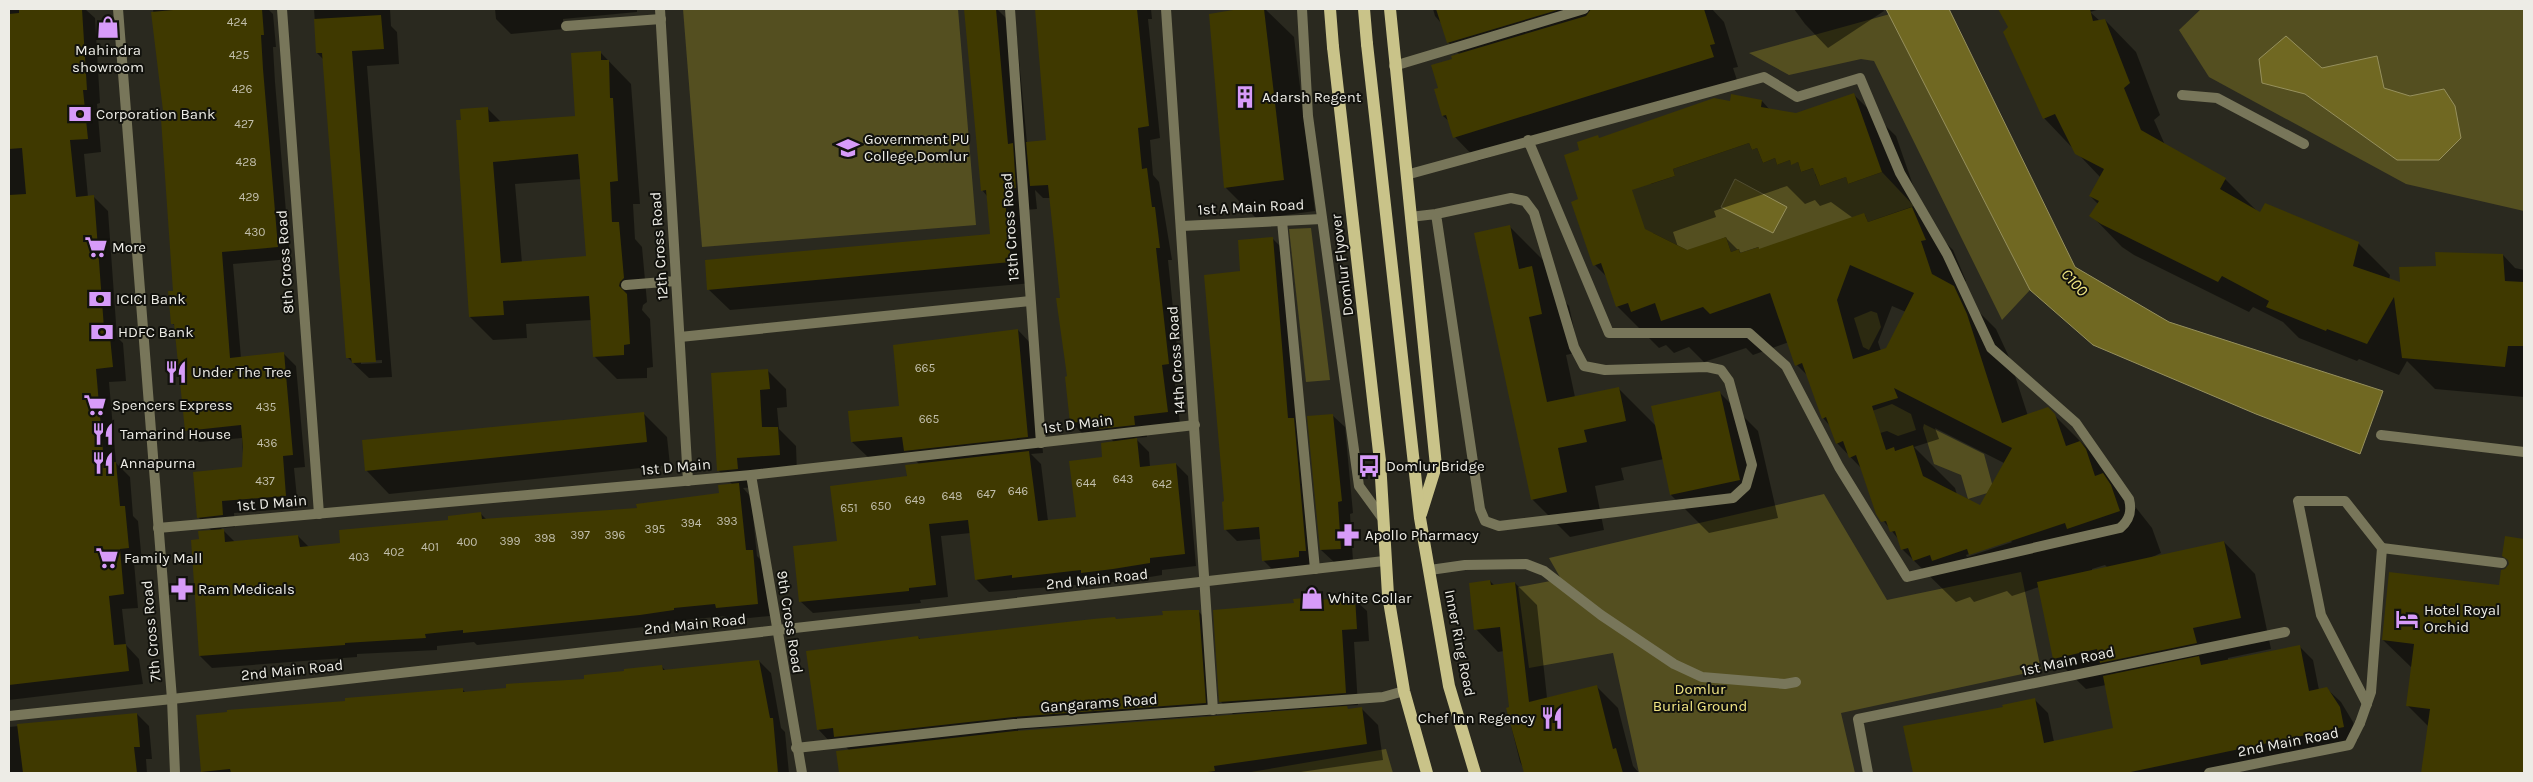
<svg xmlns="http://www.w3.org/2000/svg" width="2533" height="782" viewBox="0 0 2533 782" font-family="Karla,sans-serif">
<style>
.green{fill:#544f20}
.water{fill:#706822;stroke:#96905d}
.shadow{fill:#0007;fill-rule:evenodd}
.building{fill:#3f3900;fill-rule:evenodd}
.lines{fill:none;stroke-linecap:round;stroke-linejoin:round}
.service{stroke:#78765a;stroke-width:10}
.minor{stroke:#78765a;stroke-width:10}
.tertiary{stroke:#78765a;stroke-width:10}
.primary{stroke:#c9c389;stroke-width:12}
.primary-bridge{stroke:#c9c389;stroke-width:12}
.labels{text-anchor:middle;stroke-width:4;stroke-linejoin:round;paint-order:stroke}
.number-label{font-size:12px;fill:#c2bfac}
.poi-label{font-size:15px;fill:#edece6;stroke:#12120d;text-anchor:start}
.street-label{font-size:15px;fill:#edece6;stroke:#12120d}
.park-label{font-size:15px;fill:#f1e583;stroke:#12120d}
.water-label{font-size:16px;font-style:italic;fill:#eee381;stroke:#12120d}
</style>
<rect width="100%" height="100%" fill="#2a291f"/>
<g class="green">
<polygon points="683,9 958,9 976,225 702,247"/>
<polygon points="2201,9 2524,9 2524,211 2406,184 2209,77 2179,30"/>
<polygon points="1890,14 2030,290 2002,320 1874,61 1861,59 1789,75 1749,53"/>
<polygon points="1749,143 1752,150 1757,148 1763,163 1775,158 1777,165 1790,160 1791,164 1798,162 1801,172 1820,166 1815,174 1820,186 1846,177 1848,184 1882,172 1914,206 1868,222 1865,215 1762,257 1758,247 1740,253 1739,249 1731,252 1726,237 1691,252 1653,233 1649,241 1620,173 1651,184 1675,176 1673,169"/>
<polygon points="1311,228 1330,380 1306,382 1289,229"/>
<polygon points="1871,311 1877,313 1881,327 1869,350 1863,347 1854,318"/>
<polygon points="1892,404 1911,414 1916,430 1898,436 1887,431 1880,433 1872,411"/>
<polygon points="1924,424 1984,454 1994,491 1968,499 1961,475 1934,464 1923,428"/>
<polygon points="1824,494 1887,600 2021,572 2041,670 1841,713 1855,773 1639,773 1613,653 1529,668 1518,587 1561,579 1549,558"/>
<polygon points="1386,749 1393,773 1245,773"/>
</g>
<g class="water">
<polygon points="1886,9 1949,9 2075,267 2169,322 2383,391 2360,454 2256,414 2093,345 2030,290"/>
<polygon points="2286,36 2322,68 2377,56 2384,88 2410,96 2444,89 2455,106 2461,138 2439,160 2397,160 2305,94 2262,83 2259,59"/>
<polygon points="1735,179 1787,207 1773,233 1721,207"/>
</g>
<g class="shadow">
<polygon points="9,9 85,9 95,18 100,103 97,104 101,152 84,154 88,197 94,197 108,211 117,337 123,343 126,381 109,382 116,463 130,477 133,516 138,521 142,562 134,562 138,608 122,609 126,645 139,659 143,684 9,700"/>
<polygon points="153,9 268,9 273,14 276,47 273,47 275,82 290,259 233,264 241,358 284,354 296,366 305,467 294,468 298,508 234,513 235,527 221,528 235,542 298,536 309,547 341,544 481,514 487,520 638,509 720,495 733,485 719,471 768,371 786,389 787,407 777,408 779,429 796,446 797,473 754,476 755,487 743,488 751,497 757,556 764,563 770,616 729,620 725,616 686,620 686,622 653,626 477,645 474,642 437,646 437,650 357,654 357,657 212,668 200,656 200,540 212,531 198,517 244,468 242,438 199,442 186,430 176,327 172,323 174,292 162,121 166,120"/>
<path d="M314,9H390L391,26L397,32L399,64L367,66L392,377L369,378L348,358L324,60L317,53ZM382,360V363L361,364V361Z"/>
<polygon points="495,9 637,9 637,12 563,19 564,29 511,34 496,19"/>
<polygon points="966,9 997,9 1016,28 1027,143 1048,141 1037,9 1151,9 1152,19 1148,19 1160,138 1150,140 1153,175 1159,182 1172,260 1168,260 1180,376 1174,376 1180,424 1146,428 1147,437 1135,438 1149,452 1150,467 1176,464 1188,476 1196,566 1162,570 1162,575 1126,581 989,592 976,579 971,533 941,536 948,597 920,600 921,603 813,613 800,601 838,542 919,464 909,454 869,458 852,442 1018,330 1034,347 1043,453 1031,454 1041,464 1048,521 1077,518 1104,458 1114,442 1104,432 1083,434 1071,422 1062,299 1051,198 1043,198 1035,190 1037,209 1025,210 1032,283 730,310 708,289 991,235 987,196 982,190"/>
<polygon points="1246,9 1265,9 1294,37 1315,211 1257,219 1226,188 1210,15"/>
<polygon points="1433,9 1712,9 1724,22 1738,67 1733,68 1737,80 1478,161 1455,137 1450,122 1443,116 1435,90 1440,89 1453,59 1460,55 1448,42 1441,23 1435,16"/>
<polygon points="1794,9 1883,9 1884,11 1828,48 1805,24"/>
<polygon points="1999,9 2100,9 2090,12 2100,21 2105,20 2136,52 2160,115 2154,120 2165,145 2225,179 2260,214 2265,205 2359,244 2390,275 2389,280 2402,284 2438,268 2503,255 2515,268 2524,270 2524,397 2435,389 2407,361 2399,375 2359,359 2357,361 2299,338 2283,322 2253,307 2249,312 2134,255 2122,247 2091,215 2098,204 2090,196 2101,178 2044,118 2010,27"/>
<path d="M600,52L631,84L640,204H633L635,239L642,247L647,302L643,305L642,310L650,319L653,367L647,368V378L617,379L594,356L592,320L526,324L527,338L493,340L470,317L462,121L488,109L501,122L576,117ZM582,179L588,258L522,263L515,184Z"/>
<path d="M1854,95L1896,136L1923,214L1918,215L1953,250L1966,281L1962,283L1968,301L1996,329L2009,357L2028,416L2054,415L2096,457L2152,528L2161,553L2150,558L2224,542L2255,574L2271,649L2228,658V661L2299,646L2313,660L2319,690L2326,688L2341,702L2353,722L2358,740L2201,773H1914L1905,727L2004,708L2034,699L2048,713L2054,742L2115,729L2106,685L2086,689L2054,658L2039,587L2012,596L2007,591L1974,602L1970,597L1956,602L1902,549L1899,540L1877,513L1862,469L1837,443L1831,427L1823,418L1808,376L1797,365L1789,342L1753,355L1746,348L1704,362L1689,347L1674,353L1666,345L1659,348L1617,306L1607,277L1595,265L1580,200L1581,151L1600,139L1731,102L1762,101L1770,110L1796,115ZM1787,186L1805,204L1815,200L1820,206L1831,202L1853,218L1760,250L1742,254L1726,238L1687,251L1678,247L1673,232L1716,217L1714,211ZM1892,306L1906,312L1887,349L1881,351L1878,342ZM1935,428L2004,463L1980,507L1957,495L1955,488L1914,447L1939,439ZM2010,540L2012,542L1967,557L1966,555ZM2105,565L2108,568L2092,571V569Z"/>
<polygon points="1510,227 1548,265 1553,289 1569,306 1579,352 1566,355 1575,397 1618,388 1657,427 1719,392 1758,431 1778,518 1709,533 1671,495 1664,459 1621,468 1624,480 1595,486 1604,530 1570,537 1532,499"/>
<polygon points="1273,239 1285,251 1311,569 1275,572 1263,560 1261,539 1237,541 1225,529 1226,503"/>
<polygon points="643,413 667,437 670,465 389,494 366,470"/>
<polygon points="1332,415 1345,427 1353,513 1350,514 1353,561 1334,562 1321,550"/>
<polygon points="2506,538 2524,540 2524,773 2423,773 2429,727 2407,705 2412,668 2383,640 2500,587 2510,565"/>
<polygon points="1490,581 1495,586 1515,583 1537,605 1547,698 1596,686 1618,708 1633,766 1639,773 1526,773 1520,762 1507,709 1510,708 1504,651 1498,652 1476,629"/>
<polygon points="1354,599 1367,611 1369,641 1354,642 1358,705 1233,714 1221,702 1295,605 1295,600"/>
<polygon points="1199,612 1211,624 1217,715 1026,729 1018,730 1018,732 1362,709 1378,725 1383,760 1294,773 840,773 837,752 849,750 839,740 830,742 818,729 918,637 921,640"/>
<polygon points="759,661 771,673 781,728 785,732 789,773 202,773 197,716 463,690 466,693 585,681 662,667 666,671"/>
<polygon points="137,714 149,726 152,759 146,759 147,773 9,773 9,727"/>
</g>
<g class="building">
<polygon points="19,9 82,9 87,90 83,90 88,139 70,140 76,197 94,195 104,328 109,327 113,367 96,369 104,463 116,462 120,506 125,506 129,548 120,549 124,594 109,596 114,645 126,644 129,671 9,685 9,195 26,194 22,148 9,149 9,14 19,13"/>
<polygon points="184,9 262,9 264,35 261,35 263,69 278,247 222,252 230,358 284,352 293,455 283,456 286,496 222,501 223,515 197,518 193,472 242,467 243,448 241,425 185,431 174,324 171,324 168,291 173,291 161,119 164,119 151,12"/>
<polygon points="964,9 996,9 1008,144 1013,143 1016,188 1004,189 1011,262 707,290 705,260 990,234 986,190 981,191"/>
<polygon points="1035,9 1137,9 1149,126 1138,128 1142,169 1147,168 1152,207 1155,207 1160,248 1156,248 1169,364 1162,365 1168,412 1134,416 1135,425 1099,429 1098,420 1070,423 1065,377 1067,376 1056,298 1060,298 1048,185 1030,186 1026,142 1046,140"/>
<polygon points="1239,9 1264,9 1284,180 1224,188 1209,14"/>
<polygon points="1436,9 1561,9 1447,43"/>
<polygon points="1591,9 1704,9 1715,44 1710,45 1714,57 1453,138 1446,115 1442,116 1434,89 1438,88 1431,65 1452,59 1451,56 1586,16"/>
<polygon points="1998,9 2090,9 2093,21 2105,19 2130,83 2124,88 2141,130 2226,178 2220,189 2260,212 2265,203 2359,242 2353,266 2400,282 2399,267 2436,266 2435,252 2503,254 2505,281 2524,282 2524,346 2508,346 2505,367 2402,358 2394,297 2367,344 2327,329 2326,331 2266,307 2269,301 2222,276 2218,282 2101,224 2089,216 2099,201 2089,196 2104,169 2075,154 2055,114 2043,119 2003,32 2008,27"/>
<polygon points="381,15 384,49 352,51 376,362 352,363 351,358 346,358 322,53 316,53 314,19"/>
<path d="M601,51V60H609L610,98H613L618,181L610,182L612,222H619L624,278L620,282L619,286L627,294L630,344L624,345V355L593,357L589,296L503,301L504,315L469,317L456,120H461L460,109L488,107L489,122L575,116L571,53ZM578,154L586,256L501,263L493,162Z"/>
<path d="M1854,93L1882,172L1848,184L1846,177L1820,186L1813,168L1801,172L1798,162L1791,165L1790,160L1777,165L1775,158L1763,163L1757,148L1752,150L1749,143L1673,169L1675,176L1632,190L1645,229L1687,250L1726,237L1731,252L1739,249L1740,253L1759,247V249L1864,213L1868,222L1912,207L1926,240L1921,241L1932,274L1954,286L1967,314L2002,423L2048,407L2055,414L2066,446L2080,441L2086,449L2095,476L2103,473L2111,485L2120,511L2067,529L2065,523L1969,555L1967,549L1932,561L1930,555L1913,561L1908,548L1901,550L1895,531L1890,532L1886,521L1881,522L1876,514L1856,455L1849,458L1843,441L1836,444L1826,417L1822,419L1802,363L1795,366L1770,293L1710,314L1703,307L1661,321L1655,303L1631,312L1628,303L1616,307L1601,263L1593,266L1571,202L1578,199L1564,155L1579,150L1577,142L1598,135L1599,138L1714,98L1730,101L1731,94L1762,100L1761,107L1796,113ZM1850,265L1914,293L1886,348L1853,359L1837,300ZM1894,388L2012,448L1980,505L1923,476L1913,445L1895,451L1894,447L1886,450L1872,406L1898,398Z"/>
<polygon points="1510,225 1519,269 1532,266 1542,314 1529,317 1547,402 1619,387 1626,421 1584,430 1587,442 1558,448 1567,492 1531,500 1474,233"/>
<polygon points="1273,237 1288,418 1294,418 1306,551 1299,551 1299,557 1262,561 1259,527 1224,530 1222,502 1224,501 1204,275 1240,271 1238,240"/>
<polygon points="1018,329 1028,437 904,451 902,437 851,442 848,411 899,406 893,345"/>
<polygon points="768,369 770,389 760,390 762,427 778,427 780,455 737,458 738,469 717,471 711,373"/>
<polygon points="1720,391 1740,480 1670,495 1651,406"/>
<polygon points="644,412 647,442 365,471 362,440"/>
<polygon points="1333,414 1342,501 1338,502 1341,549 1320,550 1307,416"/>
<polygon points="1137,438 1140,467 1176,463 1185,554 1150,558 1150,563 1113,569 1081,573 1081,570 1012,578 1012,575 975,580 968,520 929,524 936,585 909,588 909,591 799,602 793,546 837,541 830,486 907,476 905,465 1029,451 1038,521 1076,517 1069,461 1102,457 1101,443"/>
<polygon points="739,483 746,550 753,550 758,604 716,608 715,604 674,608 674,610 640,615 463,633 463,630 425,634 426,638 345,643 345,645 199,656 191,540 199,539 198,531 224,529 225,542 298,535 300,547 340,543 339,530 448,520 448,516 481,512 482,519 637,508 636,504 719,493 718,485"/>
<polygon points="2505,536 2524,539 2524,773 2421,773 2430,709 2406,706 2414,644 2382,640 2389,572 2499,585 2501,570 2505,569 2509,564 2508,560 2502,556"/>
<polygon points="2224,541 2241,618 2193,628 2197,643 2100,663 2097,649 2053,659 2037,582"/>
<polygon points="1490,580 1491,585 1515,582 1529,702 1597,685 1613,749 1616,748 1623,773 1524,773 1506,708 1509,707 1500,627 1474,630 1469,583"/>
<polygon points="1316,597 1317,600 1355,597 1357,629 1342,630 1346,693 1219,702 1213,610 1294,603 1293,599"/>
<polygon points="1189,610 1199,610 1206,703 1014,717 834,737 833,728 817,730 806,651 918,636 919,639 1093,619 1115,617 1116,619 1163,615 1162,611"/>
<polygon points="2300,645 2309,691 2327,687 2340,707 2344,727 2126,773 1913,773 1903,726 2003,707 2002,705 2035,698 2044,743 2113,728 2103,676 2199,656 2201,665"/>
<polygon points="759,660 770,718 773,718 778,773 231,773 230,769 201,772 196,715 227,712 227,710 345,701 345,698 383,695 463,688 463,692 506,688 506,684 584,679 584,675 624,671 624,669 662,665 663,670"/>
<polygon points="1347,706 1348,709 1362,707 1367,744 1214,766 1215,771 1201,773 839,773 836,751 1015,731"/>
<polygon points="137,713 140,747 134,747 137,773 23,773 17,724"/>
</g>
<g class="lines">
<g class="service">
<polyline points="566,26 661,19"/>
<polyline points="2182,95 2217,98 2304,144"/>
<polyline points="626,285 676,281"/>
<polyline points="2381,435 2524,452"/>
<polyline points="2367,704 2321,615 2298,501 2345,501 2382,548"/>
<polyline points="2360,723 2371,692 2382,548 2502,563"/>
</g>
<g class="minor">
<polyline points="282,9 319,514"/>
<polyline points="660,9 688,481"/>
<polyline points="1010,9 1041,443"/>
<polyline points="1166,9 1213,710"/>
<polyline points="1394,66 1584,9"/>
<path d="M1406,175L1764,77L1797,97L1860,78L1900,173L1947,254L1991,348L2076,423L2129,499C2132,511 2130,520 2120,528L1907,577L1839,467L1786,366L1749,333H1609L1528,140"/>
<polyline points="1410,217 1436,214 1511,198 1525,201 1534,213 1574,347 1584,366 1605,370 1707,367 1721,370 1729,381 1752,465 1746,486 1733,498 1499,526 1485,521 1480,509 1436,214"/>
<polyline points="1282,221 1315,569"/>
<polyline points="1182,226 1322,219"/>
<polyline points="680,337 1030,301"/>
<polyline points="751,475 802,773"/>
<polyline points="158,528 751,475 1195,425"/>
<polyline points="1430,570 1465,565 1526,564 1544,571 1601,615 1674,664 1702,677 1785,684 1796,682"/>
<polyline points="9,716 172,699"/>
<polyline points="796,748 1014,724 1383,697 1404,691"/>
<polyline points="1868,773 1858,719 2285,632"/>
<polyline points="2209,773 2349,745 2360,723"/>
</g>
<g class="tertiary">
<polyline points="118,9 172,699 175,773"/>
<polyline points="1302,9 1308,116 1359,486 1383,519"/>
<polyline points="172,699 1384,561"/>
</g>
<g class="primary">
<polyline points="1390,9 1436,466 1421,514"/>
<polyline points="1367,44 1420,518 1449,686 1475,773"/>
<polyline points="1333,47 1380,461 1388,595 1404,691 1427,773"/>
</g>
<g class="primary-bridge">
<polyline points="1330,9 1333,47"/>
<polyline points="1364,9 1367,44"/>
</g>
</g>
<defs>
<symbol id="shop-bare" viewBox="-9 -9 18 18"><path d="M-5-2.5h2.3a2.7 3.5 0 0 1 5.4 0H5L5.5 6h-11ZM-1.5-2.5h3a1.5 2.3 0 0 0-3 0Z" fill="#d79bf9" stroke="#12120d" stroke-width="2.5" paint-order="stroke"/></symbol>
<symbol id="building-bare" viewBox="-9 -9 18 18"><path d="M-4-6H4V6H1V3H-1V6H-4ZM-2.5-4.3h1.7v1.8h-1.7ZM.8-4.3h1.7v1.8H.8ZM-2.5-1h1.7V.8h-1.7ZM.8-1h1.7V.8H.8Z" fill="#d79bf9" stroke="#12120d" stroke-width="2.5" paint-order="stroke"/></symbol>
<symbol id="bank-bare" viewBox="-9 -9 18 18"><path d="M-6-4H6V4H-6ZM0-2.3a2.3 2.3 0 1 0 0 4.6a2.3 2.3 0 1 0 0-4.6Z" fill="#d79bf9" stroke="#12120d" stroke-width="2.5" paint-order="stroke"/></symbol>
<symbol id="school-bare" viewBox="-9 -9 18 18"><path d="M0-5L7-2L0 1L-7-2ZM-4 1L0 2.5L4 1V4Q0 6-4 4Z" fill="#d79bf9" stroke="#12120d" stroke-width="2.5" paint-order="stroke"/></symbol>
<symbol id="supermarket-bare" viewBox="-9 -9 18 18"><path d="M-6-5.5h2.5l.6 2H6L4.5 2H-2.5L-4.4-4H-6ZM-1.5 3.2a1.3 1.3 0 1 0 .1 0ZM3 3.2a1.3 1.3 0 1 0 .1 0Z" fill="#d79bf9" stroke="#12120d" stroke-width="2.5" paint-order="stroke"/></symbol>
<symbol id="restaurant-bare" viewBox="-9 -9 18 18"><path d="M-5-6h1v4h1v-4h1v4h1v-4h1v5L-1.5 .5V6h-2V.5L-5-1ZM5-6V6H3V1.5H1.5Q1.5-4 5-6Z" fill="#d79bf9" stroke="#12120d" stroke-width="2.5" paint-order="stroke"/></symbol>
<symbol id="bus-bare" viewBox="-9 -9 18 18"><path d="M-5-6H5V4H4V6H2V4H-2V6H-4V4H-5ZM-3.5-4V0h7V-4ZM-3.5 1.2v1.5H-2V1.2ZM2 1.2v1.5H3.5V1.2Z" fill="#d79bf9" stroke="#12120d" stroke-width="2.5" paint-order="stroke"/></symbol>
<symbol id="pharmacy-bare" viewBox="-9 -9 18 18"><path d="M-2-6h4v4h4v4h-4v4h-4v-4h-4v-4h4Z" fill="#d79bf9" stroke="#12120d" stroke-width="2.5" paint-order="stroke"/></symbol>
<symbol id="hotel-bare" viewBox="-9 -9 18 18"><path d="M-6-4.5h1.5V1H6V5H4.5V3h-9V5H-6ZM-4 0a1.8 1.8 0 1 1 3.6 0ZM.5 0V-2.5h3Q6-2.5 6 0Z" fill="#d79bf9" stroke="#12120d" stroke-width="2.5" paint-order="stroke"/></symbol>
</defs>
<g fill-rule="evenodd">
<use href="#shop-bare" x="92" y="11" width="32" height="32"/>
<use href="#building-bare" x="1229" y="81" width="32" height="32"/>
<use href="#bank-bare" x="64" y="98" width="32" height="32"/>
<use href="#school-bare" x="832" y="132" width="32" height="32"/>
<use href="#supermarket-bare" x="80" y="231" width="32" height="32"/>
<use href="#bank-bare" x="84" y="283" width="32" height="32"/>
<use href="#bank-bare" x="86" y="316" width="32" height="32"/>
<use href="#restaurant-bare" x="160" y="356" width="32" height="32"/>
<use href="#supermarket-bare" x="79" y="389" width="32" height="32"/>
<use href="#restaurant-bare" x="87" y="418" width="32" height="32"/>
<use href="#restaurant-bare" x="87" y="447" width="32" height="32"/>
<use href="#bus-bare" x="1353" y="450" width="32" height="32"/>
<use href="#pharmacy-bare" x="1332" y="519" width="32" height="32"/>
<use href="#supermarket-bare" x="91" y="542" width="32" height="32"/>
<use href="#pharmacy-bare" x="166" y="573" width="32" height="32"/>
<use href="#shop-bare" x="1296" y="582" width="32" height="32"/>
<use href="#hotel-bare" x="2391" y="603" width="32" height="32"/>
<use href="#restaurant-bare" x="1536" y="702" width="32" height="32"/>
</g>
<g class="labels">
<g class="number-label">
<text x="237" y="26">424</text>
<text x="239" y="59">425</text>
<text x="242" y="93">426</text>
<text x="244" y="128">427</text>
<text x="246" y="166">428</text>
<text x="249" y="201">429</text>
<text x="255" y="236">430</text>
<text x="925" y="372">665</text>
<text x="266" y="411">435</text>
<text x="929" y="423">665</text>
<text x="267" y="447">436</text>
<text x="1123" y="483">643</text>
<text x="265" y="485">437</text>
<text x="1086" y="487">644</text>
<text x="1162" y="488">642</text>
<text x="1018" y="495">646</text>
<text x="986" y="498">647</text>
<text x="952" y="500">648</text>
<text x="915" y="504">649</text>
<text x="881" y="510">650</text>
<text x="849" y="512">651</text>
<text x="727" y="525">393</text>
<text x="691" y="527">394</text>
<text x="655" y="533">395</text>
<text x="580" y="539">397</text>
<text x="615" y="539">396</text>
<text x="545" y="542">398</text>
<text x="510" y="545">399</text>
<text x="467" y="546">400</text>
<text x="430" y="551">401</text>
<text x="394" y="556">402</text>
<text x="359" y="561">403</text>
</g>
<g class="poi-label">
<text x="108" y="55" text-anchor="middle">Mahindra<tspan x="108" dy="17">showroom</tspan></text>
<text x="1262" y="102">Adarsh Regent</text>
<text x="96" y="119">Corporation Bank</text>
<text x="864" y="144">Government PU<tspan x="864" dy="17">College,Domlur</tspan></text>
<text x="112" y="252">More</text>
<text x="116" y="304">ICICI Bank</text>
<text x="118" y="337">HDFC Bank</text>
<text x="192" y="377">Under The Tree</text>
<text x="112" y="410">Spencers Express</text>
<text x="120" y="439">Tamarind House</text>
<text x="120" y="468">Annapurna</text>
<text x="1386" y="471">Domlur Bridge</text>
<text x="1365" y="540">Apollo Pharmacy</text>
<text x="124" y="563">Family Mall</text>
<text x="198" y="594">Ram Medicals</text>
<text x="1328" y="603">White Collar</text>
<text x="2424" y="615">Hotel Royal<tspan x="2424" dy="17">Orchid</tspan></text>
<text x="1535" y="723" text-anchor="end">Chef Inn Regency</text>
</g>
<g class="street-label">
<text transform="translate(1251 207) rotate(-3)" y="5">1st A Main Road</text>
<text transform="translate(1010 227) rotate(-94)" y="5">13th Cross Road</text>
<text transform="translate(659 246) rotate(-94)" y="5">12th Cross Road</text>
<text transform="translate(285 262) rotate(-94)" y="5">8th Cross Road</text>
<text transform="translate(1342 265) rotate(-97)" y="5">Domlur Flyover</text>
<text transform="translate(1176 360) rotate(-94)" y="5">14th Cross Road</text>
<text transform="translate(1078 424) rotate(-7)" y="5">1st D Main</text>
<text transform="translate(676 467) rotate(-5)" y="5">1st D Main</text>
<text transform="translate(272 503) rotate(-5)" y="5">1st D Main</text>
<text transform="translate(1097 579) rotate(-6)" y="5">2nd Main Road</text>
<text transform="translate(790 622) rotate(81)" y="5">9th Cross Road</text>
<text transform="translate(695 624) rotate(-6)" y="5">2nd Main Road</text>
<text transform="translate(151 631) rotate(-95)" y="5">7th Cross Road</text>
<text transform="translate(1460 643) rotate(79)" y="5">Inner Ring Road</text>
<text transform="translate(2068 661) rotate(-12)" y="5">1st Main Road</text>
<text transform="translate(292 670) rotate(-6)" y="5">2nd Main Road</text>
<text transform="translate(1099 703) rotate(-4)" y="5">Gangarams Road</text>
<text transform="translate(2288 742) rotate(-11)" y="5">2nd Main Road</text>
</g>
<g class="park-label">
<text x="1700" y="694">Domlur<tspan x="1700" dy="17">Burial Ground</tspan></text>
</g>
<g class="water-label">
<text transform="translate(2075 282) rotate(47)" y="6">C100</text>
</g>
</g>
<rect width="2533" height="782" fill="none" stroke="#edece6" stroke-width="20"/>
</svg>
